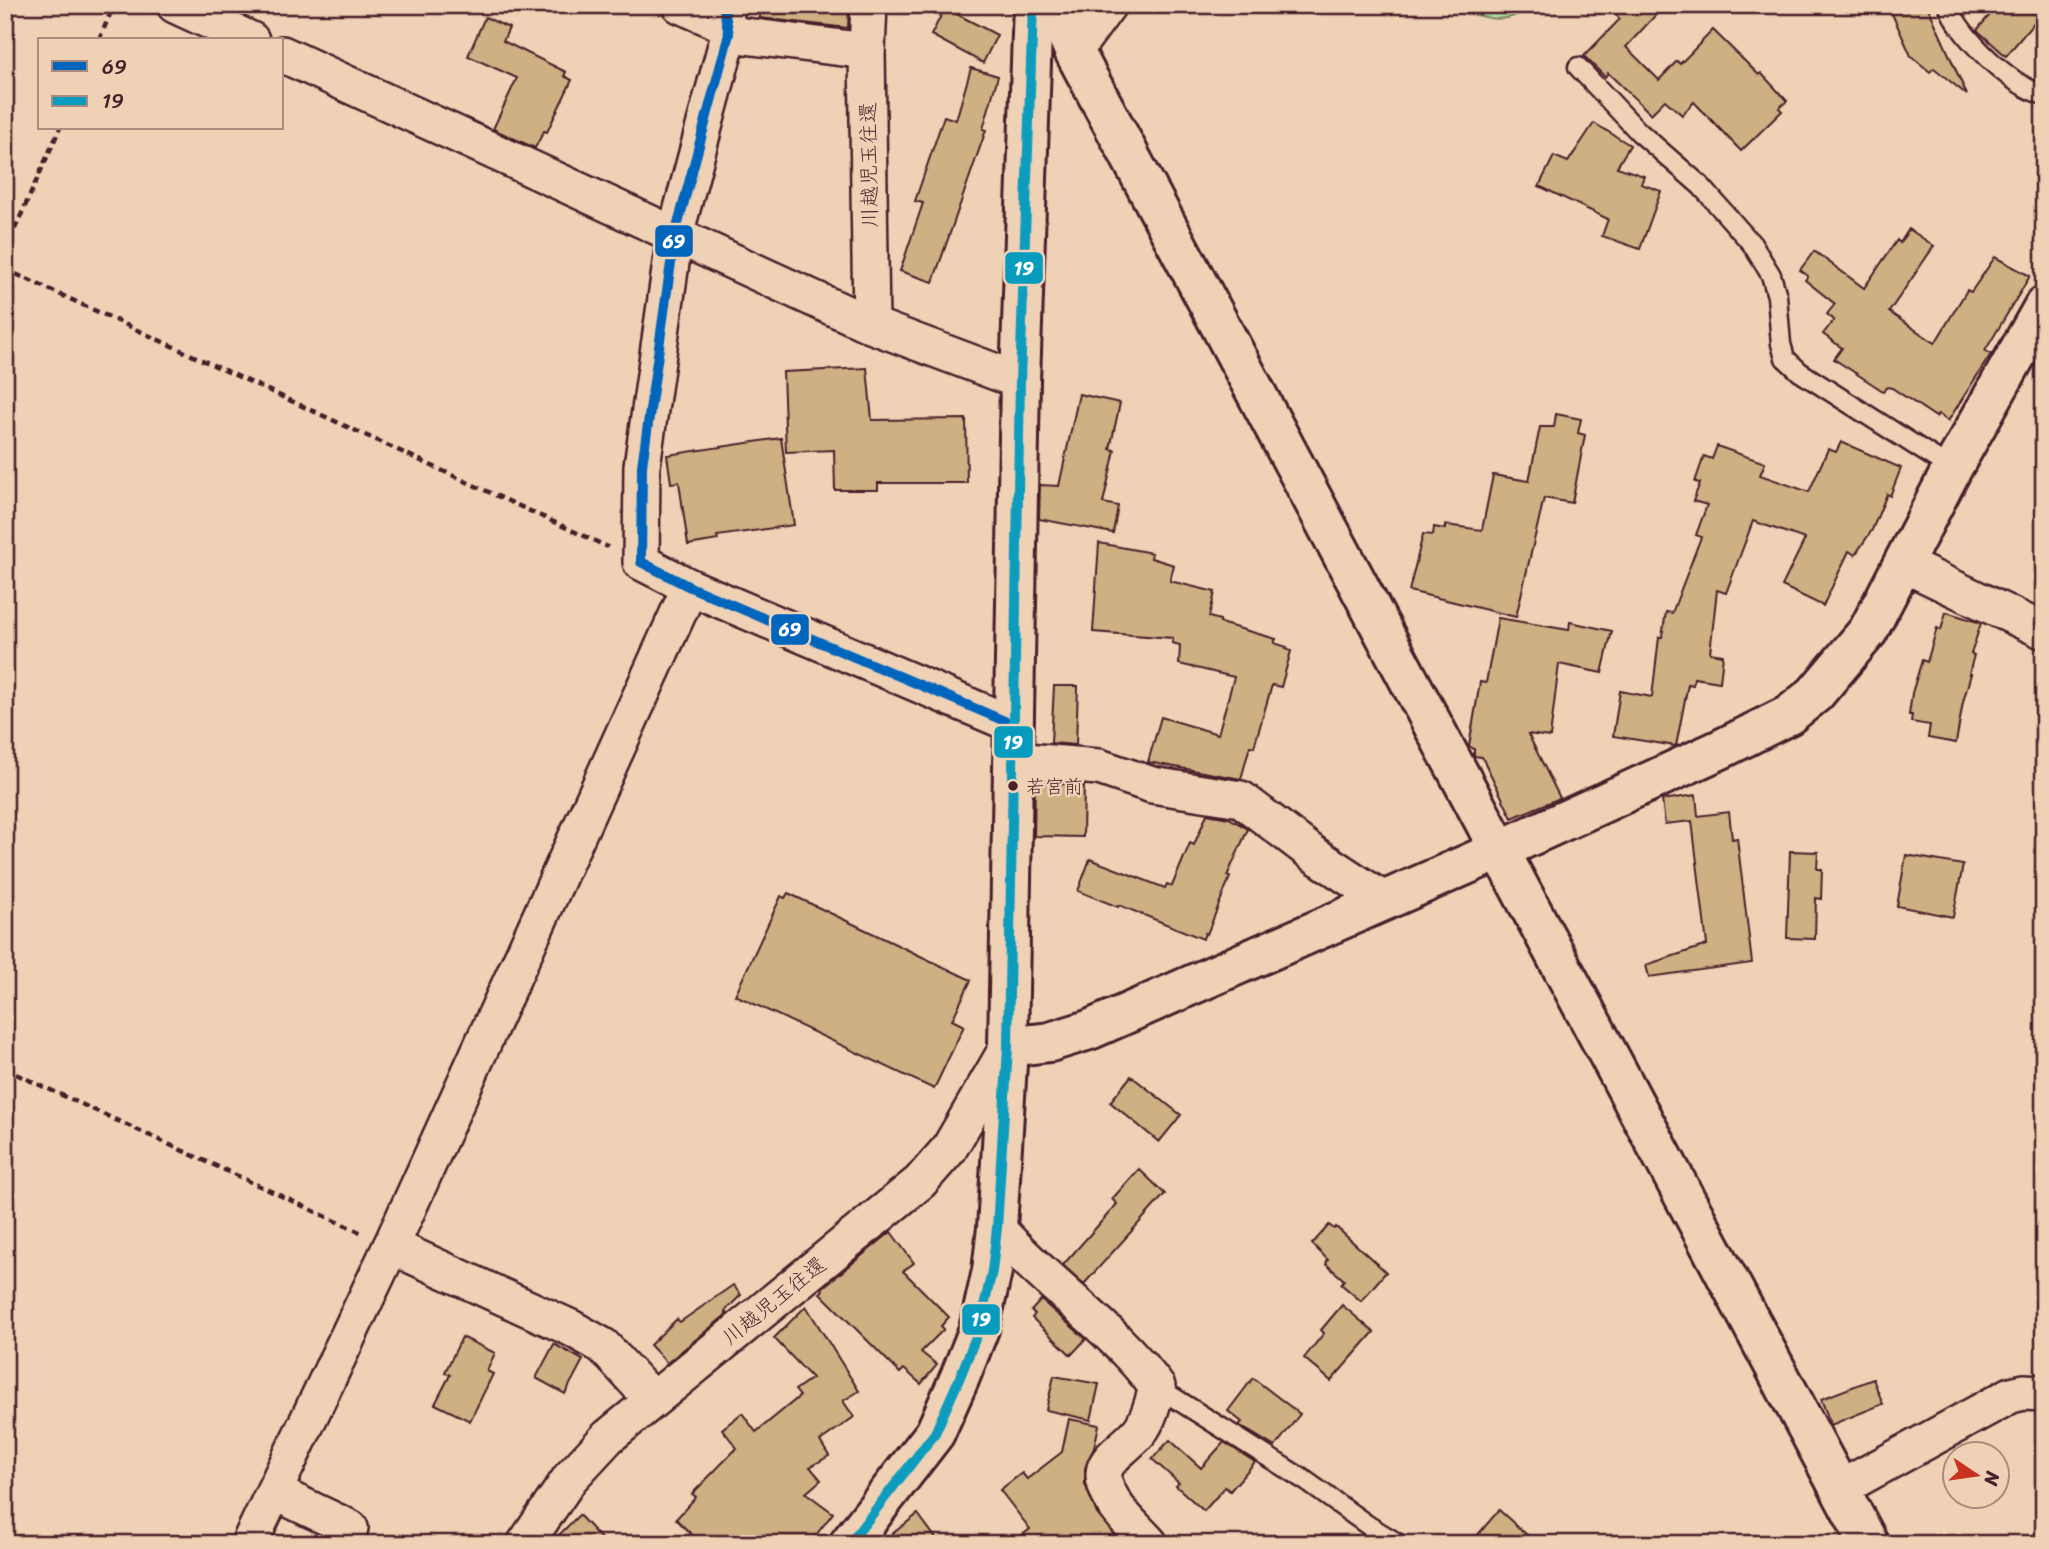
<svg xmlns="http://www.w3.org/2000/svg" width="2049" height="1549" viewBox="0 0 2049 1549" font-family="Sriracha,'Klee One',sans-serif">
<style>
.green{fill:#b1e3a4;stroke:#7e8168;stroke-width:2}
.building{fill:#ceb082;stroke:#4a1f2b;stroke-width:2}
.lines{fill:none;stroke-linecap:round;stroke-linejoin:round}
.service-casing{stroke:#4a1f2b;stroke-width:23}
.minor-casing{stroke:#4a1f2b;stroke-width:40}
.tertiary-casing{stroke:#4a1f2b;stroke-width:44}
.secondary-casing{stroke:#4a1f2b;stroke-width:44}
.path{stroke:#4a1f2b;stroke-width:4.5;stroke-dasharray:7 5;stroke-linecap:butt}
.service{stroke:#efd2b5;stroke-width:18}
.minor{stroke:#efd2b5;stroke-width:35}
.tertiary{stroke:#efd2b5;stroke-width:38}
.secondary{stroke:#efd2b5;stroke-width:38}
.bus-1-casing{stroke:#efd2b5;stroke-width:16}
.bus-2-casing{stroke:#efd2b5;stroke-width:16}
.bus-1{stroke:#0065bd;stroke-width:10}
.bus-2{stroke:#079bbe;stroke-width:10}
.bus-dot{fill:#4a1f2b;stroke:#efd2b5;stroke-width:2.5}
.labels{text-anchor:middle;stroke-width:5;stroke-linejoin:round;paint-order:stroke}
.bus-label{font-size:19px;fill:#4a1f2b;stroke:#efd2b5;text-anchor:start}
.street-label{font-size:21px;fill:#4a1f2b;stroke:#efd2b5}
.line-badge{stroke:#efd2b5;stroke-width:2.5}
.badge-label{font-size:19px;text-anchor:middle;font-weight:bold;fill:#fff}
</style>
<rect width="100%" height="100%" fill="#efd2b5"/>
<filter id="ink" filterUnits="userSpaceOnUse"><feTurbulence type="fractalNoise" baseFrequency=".0143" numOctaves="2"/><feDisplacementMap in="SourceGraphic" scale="14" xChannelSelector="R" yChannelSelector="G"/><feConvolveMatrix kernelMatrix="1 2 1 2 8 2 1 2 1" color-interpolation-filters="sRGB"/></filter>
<g filter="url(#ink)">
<path class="green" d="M1449,5H1529C1507,30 1475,15 1449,5Z"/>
<g class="building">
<polygon points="760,5 849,5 848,28 760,18"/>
<polygon points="1606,5 1665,5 1626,47 1659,80 1677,61 1680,64 1713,30 1759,75 1761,73 1787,101 1779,108 1782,111 1741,151 1694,102 1682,115 1665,100 1651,114 1608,73 1605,77 1584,56 1620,19"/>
<polygon points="1888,5 1927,5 1967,95 1934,68 1930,72 1911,56"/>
<polygon points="1998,5 2022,5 2038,18 2006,56 1977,30"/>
<polygon points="945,8 997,35 983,63 931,35"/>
<polygon points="485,17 509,28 503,41 566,72 564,76 572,80 547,132 544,131 535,148 493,129 517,78 468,56"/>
<polygon points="971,68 998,76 983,129 986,130 933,282 900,271 923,203 915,201 944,116 956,120"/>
<polygon points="1594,123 1630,145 1617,167 1644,176 1641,184 1661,191 1640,249 1602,236 1608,219 1539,186 1554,156 1568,162"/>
<polygon points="1909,229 1934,246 1889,312 1935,343 1967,290 1971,292 1995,257 2030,276 1985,351 1991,354 1948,421 1938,414 1936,417 1892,388 1887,387 1883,391 1834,359 1842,348 1823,334 1834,320 1827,314 1835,304 1805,280 1808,276 1800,270 1814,251 1864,288 1897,240 1900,243"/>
<polygon points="867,368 872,420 966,419 967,483 878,483 878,490 835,490 834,450 786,452 783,372"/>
<polygon points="1079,394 1120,403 1110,449 1115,450 1103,503 1118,506 1113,533 1039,519 1040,485 1059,486"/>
<polygon points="1556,414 1581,419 1578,433 1585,435 1572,503 1544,498 1516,617 1409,591 1423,534 1433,535 1434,527 1445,529 1445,525 1482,530 1493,475 1529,481 1540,427 1554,427"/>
<polygon points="781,438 794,525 717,536 718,540 688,545 679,482 671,483 667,455"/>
<polygon points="1841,442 1901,468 1890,496 1887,494 1872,530 1855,555 1849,551 1823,606 1782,586 1805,539 1753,521 1726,593 1717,590 1710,653 1723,655 1720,682 1694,678 1693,685 1688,684 1676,746 1613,736 1620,691 1652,697 1659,637 1662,637 1666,612 1672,613 1701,537 1696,535 1707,505 1693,501 1700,483 1695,482 1704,456 1712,459 1717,446 1765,463 1760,475 1809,492 1828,449 1836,452"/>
<polygon points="1099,543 1152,553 1151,558 1174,565 1170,581 1215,592 1209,617 1220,620 1220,623 1276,639 1274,643 1287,647 1286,649 1291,651 1281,687 1272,685 1254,747 1250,746 1241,779 1148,762 1161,717 1218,734 1234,677 1179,664 1180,645 1172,643 1173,638 1093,632"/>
<polygon points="1946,612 1981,623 1971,654 1974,655 1969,674 1971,674 1963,702 1956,743 1928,738 1930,725 1911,722 1912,715 1909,715 1912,693 1922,660 1927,662 1937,628 1941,630"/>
<polygon points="1498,618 1569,630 1570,622 1612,631 1602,673 1559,664 1550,737 1528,734 1560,798 1512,818 1482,757 1474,756 1474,749 1469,746 1480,682 1486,683"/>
<polygon points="1054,686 1078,686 1076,745 1051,743"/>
<polygon points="1035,782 1084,786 1083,837 1034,836"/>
<polygon points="1696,795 1698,816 1729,812 1732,839 1737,838 1752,963 1649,977 1646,965 1707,945 1692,821 1665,824 1662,800"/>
<polygon points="1207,814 1229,818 1248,829 1227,876 1230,877 1207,934 1205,933 1203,939 1119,905 1118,907 1078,891 1090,859 1165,888 1167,884 1172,886 1190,843 1194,845"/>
<polygon points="1790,851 1818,852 1817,869 1822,869 1821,899 1816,898 1815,939 1787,938"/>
<polygon points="1906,855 1963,865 1953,917 1897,906"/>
<polygon points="788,893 971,980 952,1020 964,1026 934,1089 735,995 781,896 785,898"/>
<polygon points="1131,1076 1181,1115 1159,1142 1110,1102"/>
<polygon points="1139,1169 1165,1194 1084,1284 1063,1265 1117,1204 1112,1199"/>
<polygon points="1329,1225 1334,1229 1336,1227 1386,1272 1361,1301 1341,1284 1344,1280 1326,1264 1328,1260 1312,1244"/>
<polygon points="891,1232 914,1263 903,1271 949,1317 941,1326 944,1329 921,1352 937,1365 921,1384 904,1369 900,1373 820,1293 823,1290 822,1288"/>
<polygon points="733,1285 741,1295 725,1311 727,1314 667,1363 650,1345 677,1319 680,1322"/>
<polygon points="1041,1300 1086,1339 1071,1355 1032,1318 1035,1314 1031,1311"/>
<polygon points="1342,1305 1374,1332 1331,1381 1304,1358 1324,1333 1321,1330"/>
<polygon points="806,1306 859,1391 843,1401 854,1417 820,1441 829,1456 810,1467 821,1480 806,1493 833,1513 809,1544 701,1544 676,1519 696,1497 692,1494 737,1448 722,1429 742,1413 756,1432 800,1396 795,1390 812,1378 774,1338"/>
<polygon points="462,1337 495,1353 487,1371 493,1374 470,1421 435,1404 450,1375 445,1372"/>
<polygon points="554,1344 583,1360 565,1394 536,1378"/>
<polygon points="1054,1376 1099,1384 1091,1420 1046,1410"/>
<polygon points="1253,1378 1300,1414 1275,1447 1239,1425 1242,1422 1228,1411"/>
<polygon points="1873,1379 1883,1404 1831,1425 1821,1399"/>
<polygon points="1069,1419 1099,1425 1094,1448 1085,1468 1085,1484 1097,1514 1122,1544 1011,1544 1030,1529 1000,1490 1022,1473 1027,1479 1062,1452"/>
<polygon points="1170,1440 1201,1468 1224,1442 1255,1462 1230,1491 1225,1487 1204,1511 1176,1486 1179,1483 1152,1459"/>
<polygon points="1499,1510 1537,1544 1470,1544"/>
<polygon points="918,1514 940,1544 879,1544"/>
<polygon points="579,1515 606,1544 550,1544"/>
</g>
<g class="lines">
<defs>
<g id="service">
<path d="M1948,5C1959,36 2011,86 2044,95"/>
<polyline points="1578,67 1639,132 1701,186 1752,244 1771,275 1777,296 1781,344 1785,358 1800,372 1952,469"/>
<polyline points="1157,1387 1306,1481 1369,1526 1399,1544"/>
</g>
<g id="minor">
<polyline points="175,5 251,40"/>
<polyline points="680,5 728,26"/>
<polyline points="723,5 729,34 675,235 642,466 641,562 690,587 1014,725"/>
<polyline points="869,5 867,51 871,325"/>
<polyline points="729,34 867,51"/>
<polyline points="1074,51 1108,5"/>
<polyline points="282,54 871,325 1020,381"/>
<polyline points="1903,564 2044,631"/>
<polyline points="1013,760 1099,767 1152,785 1241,799 1315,855 1385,901"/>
<path d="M997,1228C1047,1285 1112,1326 1157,1387C1153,1402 1149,1420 1139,1432C1115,1459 1089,1462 1114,1503C1123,1518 1139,1531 1150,1544"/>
<polyline points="391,1246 571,1328 603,1346 652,1399"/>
<polyline points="1839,1489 2011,1395 2024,1392 2044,1393"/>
<polyline points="274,1492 350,1528"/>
<polyline points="249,1544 391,1246 690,587"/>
<polyline points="525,1544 570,1478 608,1437 920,1182 949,1149 1008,1047"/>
</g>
<g id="tertiary">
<polyline points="1054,5 1074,51 1869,1544"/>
<polyline points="1008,1047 1050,1042 1089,1030 1500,850 1721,749 1789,715 1815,694 1868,631 1952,469 2044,306"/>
</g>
<polyline id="secondary" points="849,1544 935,1433 960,1377 979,1329 992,1271 997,1228 1008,1047 1020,381 1033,5"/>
</defs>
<use href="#service" class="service-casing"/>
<use href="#minor" class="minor-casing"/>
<use href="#tertiary" class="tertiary-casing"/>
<use href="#secondary" class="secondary-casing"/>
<g class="path">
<polyline points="99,40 114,5"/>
<polyline points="5,251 60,128"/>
<polyline points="5,269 608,547"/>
<polyline points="5,1069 364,1234"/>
</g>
<use href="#service" class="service"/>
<use href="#minor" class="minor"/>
<use href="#tertiary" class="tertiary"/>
<use href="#secondary" class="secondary"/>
<defs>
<polyline id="bus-1" points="723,5 729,34 675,235 642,466 641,562 690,587 1014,725"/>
<polyline id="bus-2" points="849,1544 935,1433 960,1377 979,1329 992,1271 997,1228 1008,1047 1020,381 1033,5"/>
</defs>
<use href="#bus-1" class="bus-1-casing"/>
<use href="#bus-2" class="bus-2-casing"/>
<use href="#bus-1" class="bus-1"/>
<use href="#bus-2" class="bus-2"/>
</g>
</g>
<circle class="bus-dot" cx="1013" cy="786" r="6"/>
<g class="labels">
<g class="bus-label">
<text x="1026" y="793">若宮前</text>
</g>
<g class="street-label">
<text transform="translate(869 165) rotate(-91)" y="7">川越児玉往還</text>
<text transform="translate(774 1301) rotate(-39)" y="7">川越児玉往還</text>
</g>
</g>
<g class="line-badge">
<rect x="654" y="224" width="40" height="34" rx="7" fill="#0065bd"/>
<rect x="1004" y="251" width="40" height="34" rx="7" fill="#079bbe"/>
<rect x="770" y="613" width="40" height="33" rx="7" fill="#0065bd"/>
<rect x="993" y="725" width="41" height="34" rx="7" fill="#079bbe"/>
<rect x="961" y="1303" width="40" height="33" rx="7" fill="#079bbe"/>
</g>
<g class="badge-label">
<text x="674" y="248">69</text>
<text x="1024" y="275">19</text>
<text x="790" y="636">69</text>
<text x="1013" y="749">19</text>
<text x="981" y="1326">19</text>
</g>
<rect width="2049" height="1549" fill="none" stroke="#efd2b5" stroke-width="28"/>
<rect x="14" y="14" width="2021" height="1521" fill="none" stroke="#4a1f2b" stroke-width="2.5" filter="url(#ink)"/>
<rect x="38" y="38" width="245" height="91" fill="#efd2b5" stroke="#ad8a7e" stroke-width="2"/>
<rect x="52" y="61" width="35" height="10" fill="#0065bd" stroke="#ad8a7e" stroke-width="2"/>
<text x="102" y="74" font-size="21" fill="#4a1f2b">69</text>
<rect x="52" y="96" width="35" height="10" fill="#079bbe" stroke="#ad8a7e" stroke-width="2"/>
<text x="102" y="108" font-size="21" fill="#4a1f2b">19</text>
<g transform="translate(1976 1475) rotate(103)"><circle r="33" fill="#efd2b5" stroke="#ad8a7e" stroke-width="2"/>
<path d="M0-5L12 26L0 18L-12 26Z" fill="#c8321e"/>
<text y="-10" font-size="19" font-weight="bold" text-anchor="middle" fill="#4a1f2b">N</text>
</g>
</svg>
